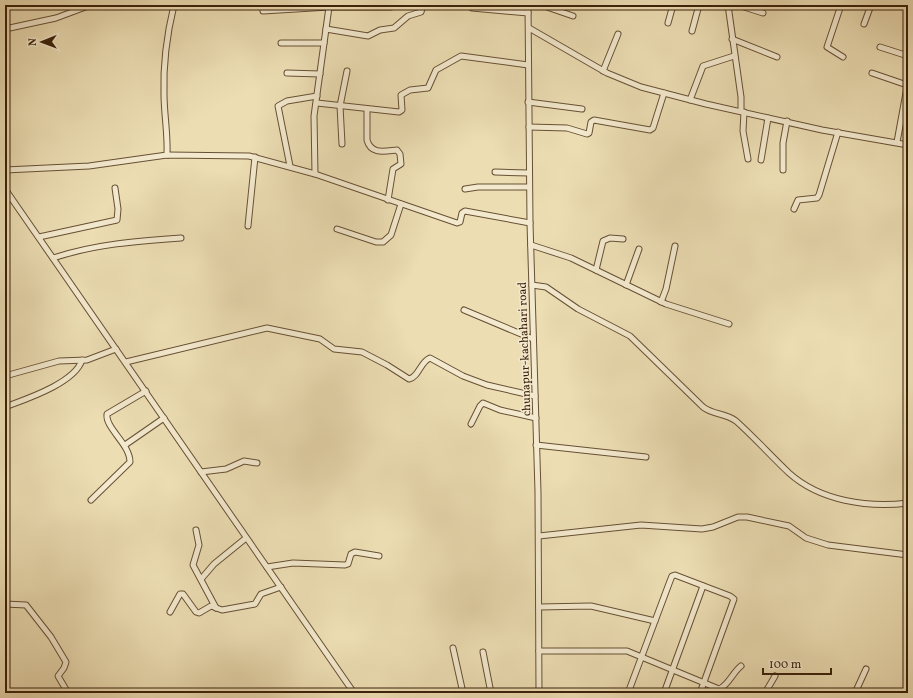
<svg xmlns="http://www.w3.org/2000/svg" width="913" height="698" viewBox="0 0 913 698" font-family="Vollkorn,serif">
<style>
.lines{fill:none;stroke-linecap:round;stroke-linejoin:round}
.minor-casing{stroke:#675034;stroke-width:7}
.minor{stroke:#f3e9ce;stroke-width:5}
.labels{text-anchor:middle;stroke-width:3;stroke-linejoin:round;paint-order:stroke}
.street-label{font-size:12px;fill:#3b210a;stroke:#f3e9ce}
</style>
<rect width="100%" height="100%" fill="#ecddb3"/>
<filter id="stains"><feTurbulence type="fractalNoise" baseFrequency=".005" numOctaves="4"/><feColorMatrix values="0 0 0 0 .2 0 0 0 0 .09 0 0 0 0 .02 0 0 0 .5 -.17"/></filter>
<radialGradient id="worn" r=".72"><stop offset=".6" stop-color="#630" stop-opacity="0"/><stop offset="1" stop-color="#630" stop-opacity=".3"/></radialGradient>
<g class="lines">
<defs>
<g id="minor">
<polyline points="528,5 530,223 538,492 539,693"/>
<polyline points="541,5 573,16"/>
<polyline points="728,5 741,97 741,111"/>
<polyline points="738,5 763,13"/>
<polyline points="841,5 827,47 843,57"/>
<polyline points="472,8 528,13"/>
<polyline points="263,11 329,7 391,7"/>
<polyline points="668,23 673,5"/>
<polyline points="864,24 871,5"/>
<polyline points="529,28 607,73 641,87 706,104 822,130 908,145"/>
<polyline points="5,29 56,18 91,5"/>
<polyline points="326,29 368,36 380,30 394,28 408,16 421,12 423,5"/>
<polyline points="692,31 699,5"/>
<polyline points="732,39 777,57"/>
<polyline points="281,43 324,43"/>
<polyline points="880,47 908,56"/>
<polyline points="603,71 618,34"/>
<polyline points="287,73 320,74"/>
<polyline points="872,73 907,85"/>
<polyline points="690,100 703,66 734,56"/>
<polyline points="528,102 582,109"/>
<polyline points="317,103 399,112 402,110 401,95 410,90 428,88 436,70 461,56 528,65"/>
<polyline points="340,106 342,144"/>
<polyline points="340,106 347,71"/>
<path d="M367,109V140C371,155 385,151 397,150L400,154L401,164L393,169L388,200"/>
<polyline points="744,112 743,131 748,159"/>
<polyline points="529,127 567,128 587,134 589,133 591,122 594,120 650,130 653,128 664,93"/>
<polyline points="897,142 908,82"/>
<path d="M167,155C168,134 164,114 164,94C163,64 167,34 174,5"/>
<polyline points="761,160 768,118"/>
<polyline points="290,166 278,106 287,101 317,96"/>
<polyline points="5,170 89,166 167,155 249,156 315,174 457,223 460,222 462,213 465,211 530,223"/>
<polyline points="783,170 783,143 787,121"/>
<polyline points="495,172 529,173"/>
<polyline points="315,174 314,116 329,7"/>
<polyline points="5,189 354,693"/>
<polyline points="465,189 478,187 529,187"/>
<polyline points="794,209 798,200 817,198 819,195 838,132"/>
<polyline points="248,226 255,157"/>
<polyline points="337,229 376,242 383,242 391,235 401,204"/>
<polyline points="39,237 117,220 118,209 115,188"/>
<polyline points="531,245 571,258 666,304 729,324"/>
<path d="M53,258C95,244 138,241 181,238"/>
<polyline points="596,270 603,241 610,238 623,239"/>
<path d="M532,285L546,287L578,309L630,336L703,407C713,415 726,413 736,421C754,437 771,456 789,473C820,501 868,508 908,503"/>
<polyline points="626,285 639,249"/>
<polyline points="661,302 666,289 675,246"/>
<polyline points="464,310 533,339"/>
<path d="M126,362L267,328L320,339L334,349L362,352L387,365L409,379C419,377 420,362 430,358L463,376L487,385L535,396"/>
<polyline points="5,376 59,361 87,360 116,349"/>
<path d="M5,407C26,399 75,383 82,360"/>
<polyline points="471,424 480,406 483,403 500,410 536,418"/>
<polyline points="125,445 164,418"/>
<polyline points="536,445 646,457"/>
<polyline points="201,472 226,469 244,461 257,463"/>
<path d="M91,500L130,462C130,444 105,428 107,414L146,391"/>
<polyline points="196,530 199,545 193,565 216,608"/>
<polyline points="539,536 641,525 702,529 713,527 738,517 747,517 789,526 806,538 828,545 908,555"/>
<polyline points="267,567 293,563 345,565 348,564 351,554 355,552 379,556"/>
<polyline points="202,578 214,564 246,538"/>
<polyline points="5,604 26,605 51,637 66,662 64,668 58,676 68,693"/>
<polyline points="539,607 591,606 655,621"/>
<polyline points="170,612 180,594 183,594 196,612 199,613 211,606 222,610 255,604 261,594 281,587"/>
<polyline points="453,648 463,693"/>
<path d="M539,651H627L719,689C728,686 733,672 741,666"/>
<polyline points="483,652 491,693"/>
<polyline points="628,693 670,581 672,576 675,575 730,596 734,599 700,693"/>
<polyline points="664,693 703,586"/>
<polyline points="765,693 775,676"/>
<polyline points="855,693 866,669"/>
</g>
</defs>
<use href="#minor" class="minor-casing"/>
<use href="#minor" class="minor"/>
</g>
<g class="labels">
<g class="street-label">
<text transform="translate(524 349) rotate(-92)" y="4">chunapur-kachahari road</text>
</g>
</g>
<rect width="913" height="698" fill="none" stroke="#ecddb3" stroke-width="20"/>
<rect x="6" y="6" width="901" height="686" fill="none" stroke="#3b210a" stroke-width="2"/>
<rect x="10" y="10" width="893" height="678" fill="none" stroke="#3b210a"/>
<g transform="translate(42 42) rotate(269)" stroke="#f3e9ce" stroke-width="3" paint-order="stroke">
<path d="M0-3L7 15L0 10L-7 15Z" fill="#3b210a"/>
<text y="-6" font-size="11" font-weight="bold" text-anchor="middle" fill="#3b210a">N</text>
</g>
<path d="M763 668v6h68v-6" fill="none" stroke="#3b210a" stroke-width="2"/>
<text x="769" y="668" font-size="12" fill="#3b210a" stroke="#f3e9ce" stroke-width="3" paint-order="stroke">100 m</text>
<rect width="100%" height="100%" filter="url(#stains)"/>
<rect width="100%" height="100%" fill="url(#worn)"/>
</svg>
